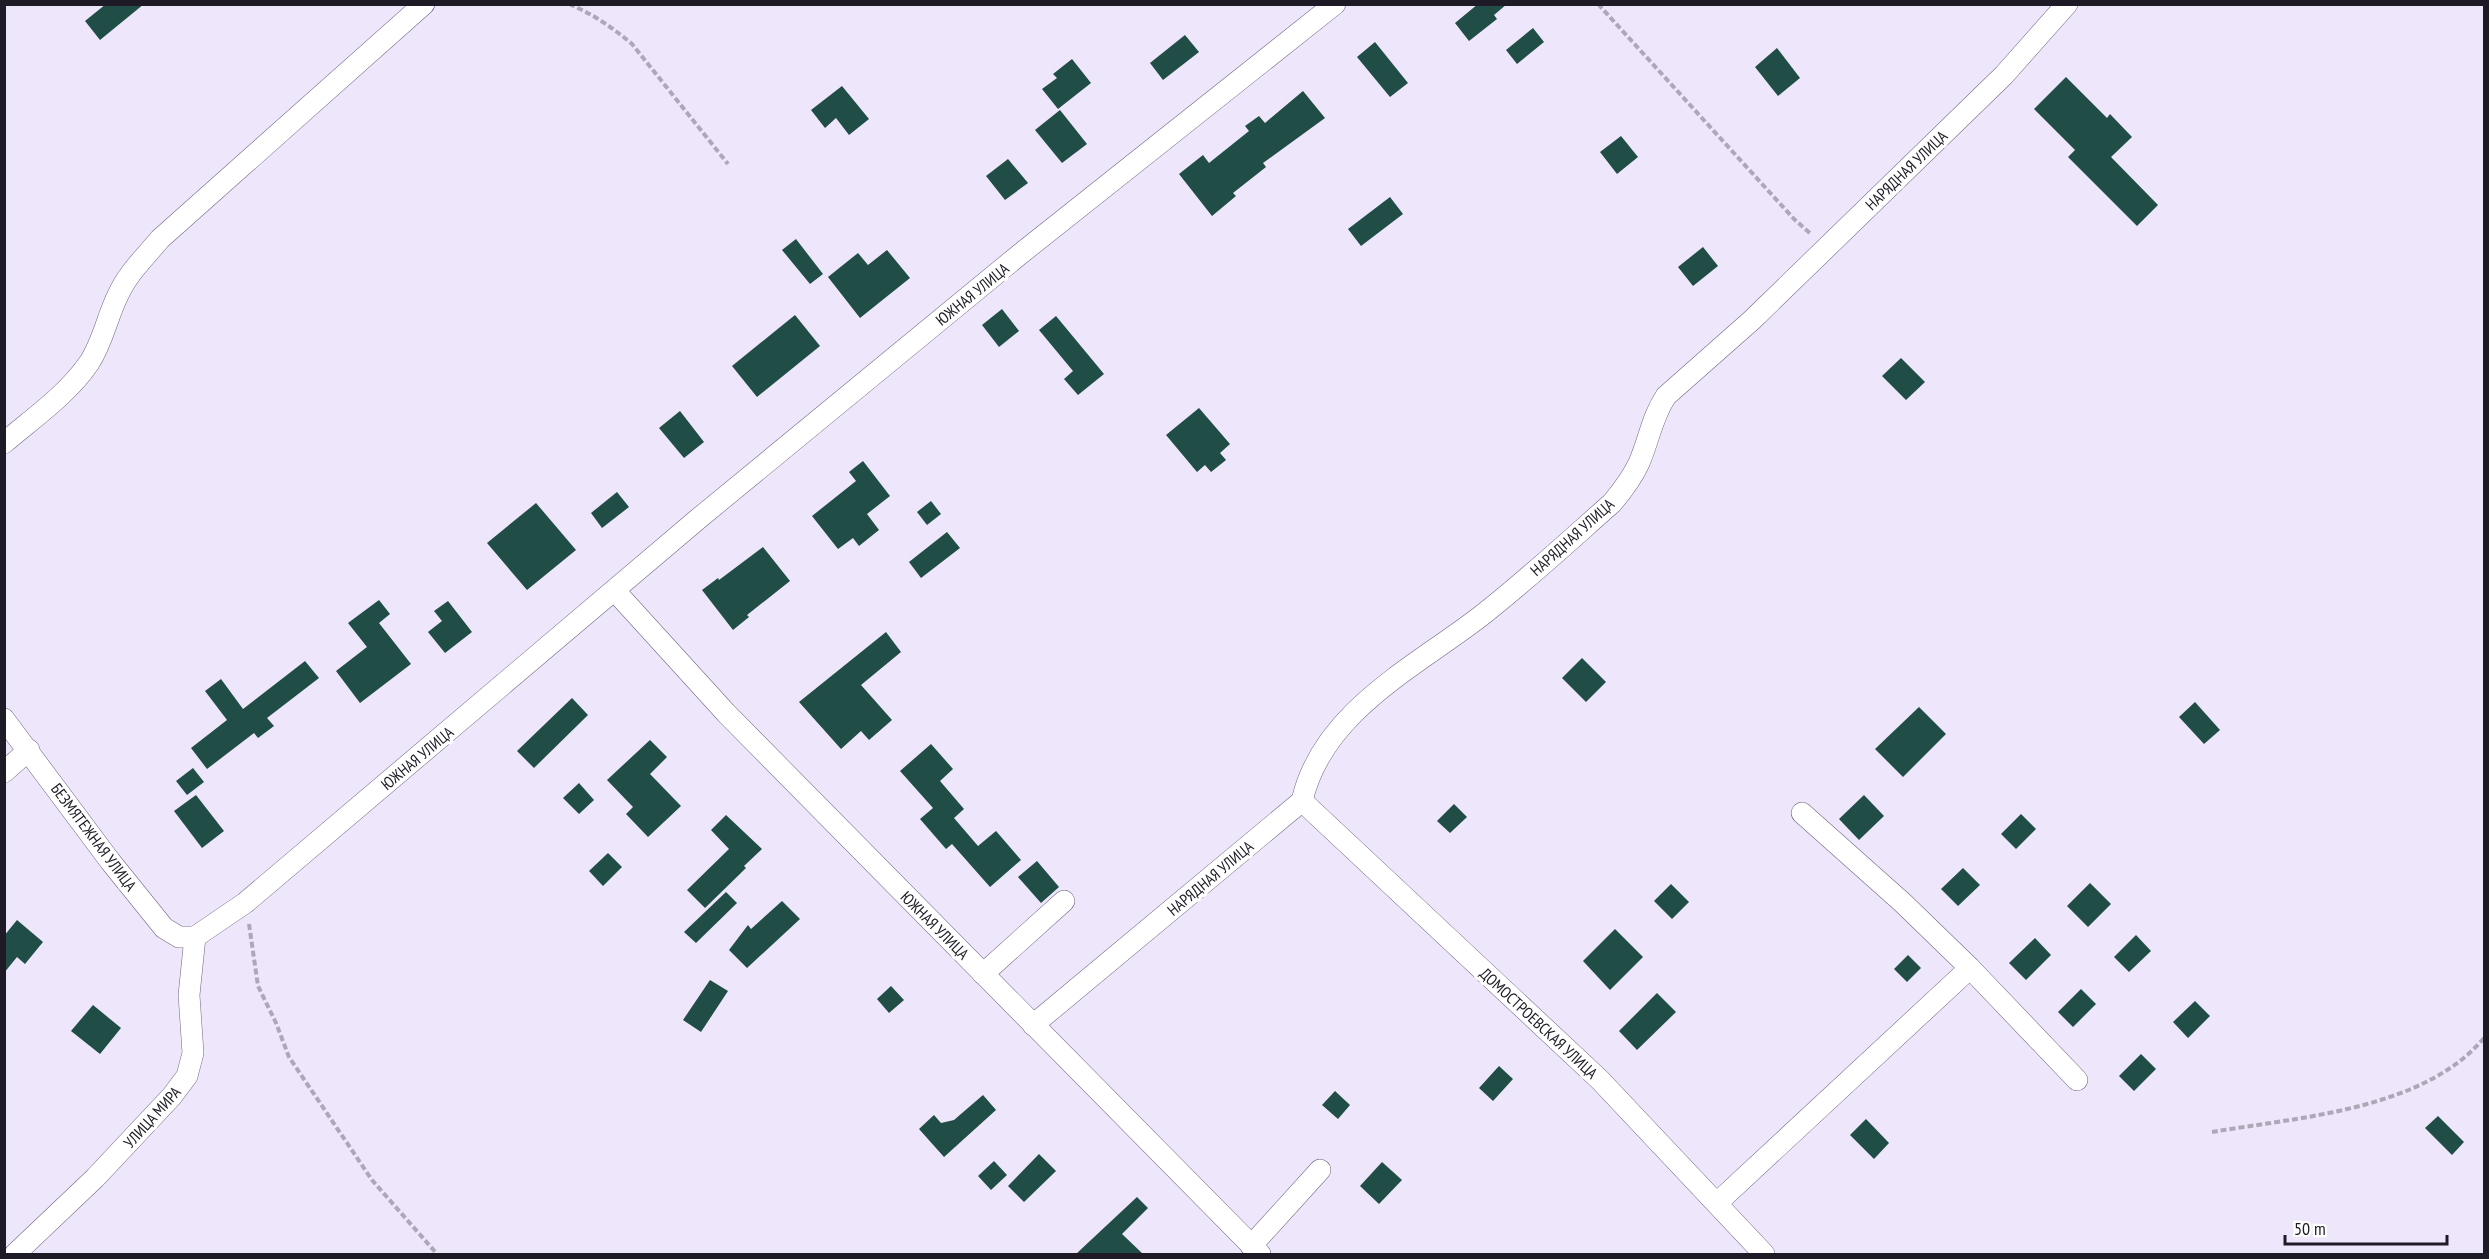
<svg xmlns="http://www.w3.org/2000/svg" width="2489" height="1259" viewBox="0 0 2489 1259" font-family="'PT Sans Narrow',sans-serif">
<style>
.building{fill:#204d45}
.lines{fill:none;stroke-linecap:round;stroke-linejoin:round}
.minor-casing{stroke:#716582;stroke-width:22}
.path{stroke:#aea7b8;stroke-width:4;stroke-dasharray:6 3;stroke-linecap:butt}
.minor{stroke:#fff;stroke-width:21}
.labels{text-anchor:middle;stroke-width:6;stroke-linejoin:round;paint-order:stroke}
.street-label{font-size:16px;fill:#1f1b26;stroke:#fff}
</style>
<rect width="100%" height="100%" fill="#eee6fa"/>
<g class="building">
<polygon points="106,4 144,4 100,40 85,21"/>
<polygon points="1478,4 1507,4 1494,15 1497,19 1469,41 1455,23"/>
<polygon points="1533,28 1544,42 1517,64 1506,50"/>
<polygon points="1185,35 1199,52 1163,80 1150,63"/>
<polygon points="1375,42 1408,83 1390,97 1357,57"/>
<polygon points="1777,48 1800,78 1778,96 1755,67"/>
<polygon points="1072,59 1091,83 1058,109 1042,89 1057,78 1053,74"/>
<polygon points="2066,77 2107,118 2110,114 2132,137 2111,157 2158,205 2137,226 2068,157 2075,150 2034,109"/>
<polygon points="842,86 869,119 849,135 836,118 825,128 811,110"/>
<polygon points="1303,91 1325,118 1263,163 1266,167 1233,193 1236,196 1212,216 1179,174 1203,155 1209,163 1249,131 1245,126 1259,116 1265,123"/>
<polygon points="1060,110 1087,144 1062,163 1035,130"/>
<polygon points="1621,136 1638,157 1617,174 1600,152"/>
<polygon points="1008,159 1028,183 1005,200 986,176"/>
<polygon points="1390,197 1403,214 1361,246 1348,229"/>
<polygon points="796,239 823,274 810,284 782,250"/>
<polygon points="1703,247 1718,266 1693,286 1678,267"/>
<polygon points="887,250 910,278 860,318 828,277 858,253 868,265"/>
<polygon points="1002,309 1019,331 999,347 982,325"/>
<polygon points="795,315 820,346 757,397 732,366"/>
<polygon points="1056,316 1104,374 1078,395 1064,379 1073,371 1039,330"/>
<polygon points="1901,358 1925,382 1906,400 1882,376"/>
<polygon points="1199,408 1230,444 1220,453 1226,460 1211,472 1205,465 1197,472 1166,435"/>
<polygon points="680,411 704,442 684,458 659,428"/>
<polygon points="863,461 890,496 867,514 879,530 859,546 853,538 838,549 812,516 856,481 849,472"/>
<polygon points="617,492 629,507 602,528 591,513"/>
<polygon points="931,501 941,514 927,525 917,512"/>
<polygon points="536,503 576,550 527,590 487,543"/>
<polygon points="947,532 960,548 921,578 909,562"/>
<polygon points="763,547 790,581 747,615 749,617 733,630 702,590 718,578 719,580"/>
<polygon points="379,600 390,614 379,623 411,664 360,703 336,671 367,647 348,623"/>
<polygon points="448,601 472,632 445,653 428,632 442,621 434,611"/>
<polygon points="886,632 901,652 861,685 892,720 869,740 861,731 841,749 799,702"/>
<polygon points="1582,658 1606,682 1586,702 1562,678"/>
<polygon points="305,661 319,678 267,718 274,726 258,738 254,733 207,769 191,748 227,720 205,691 221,679 243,709"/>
<polygon points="572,698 588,715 534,768 517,751"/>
<polygon points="2195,702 2220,730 2204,744 2179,717"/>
<polygon points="1919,707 1946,734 1903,777 1875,749"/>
<polygon points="650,740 667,757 650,774 681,806 648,837 626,814 633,807 607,780"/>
<polygon points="931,744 953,769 940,781 964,809 954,818 978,846 996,831 1021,860 990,887 952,844 946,849 920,819 933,808 900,771"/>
<polygon points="193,768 204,782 187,795 176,781"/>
<polygon points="579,783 594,800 579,814 563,798"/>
<polygon points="196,795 224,831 202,848 174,811"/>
<polygon points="1864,795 1884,816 1859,840 1839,819"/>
<polygon points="1454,804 1467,817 1450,833 1437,821"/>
<polygon points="2021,814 2036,829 2016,849 2001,834"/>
<polygon points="726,815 762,849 744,866 746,868 705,908 687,890 729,849 711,830"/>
<polygon points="608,853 622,867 603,886 589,871"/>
<polygon points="1037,861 1059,887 1041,903 1018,877"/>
<polygon points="1963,868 1980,885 1958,906 1941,889"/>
<polygon points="2090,883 2111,904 2088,927 2067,906"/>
<polygon points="1671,884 1689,902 1672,919 1654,901"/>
<polygon points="726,892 737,903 696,943 684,932"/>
<polygon points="782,901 800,919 747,968 729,950 748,925 751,929"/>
<polygon points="17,920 43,942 25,964 17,957 4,973 4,936"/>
<polygon points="1615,929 1643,957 1610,990 1583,961"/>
<polygon points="2136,935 2151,951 2129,972 2114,957"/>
<polygon points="2035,938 2051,955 2026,980 2009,963"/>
<polygon points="1908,955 1921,968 1907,982 1894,969"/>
<polygon points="710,980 728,991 701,1032 683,1020"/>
<polygon points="891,986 904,1000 889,1013 877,999"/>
<polygon points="2081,989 2096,1004 2073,1027 2058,1012"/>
<polygon points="1657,993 1676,1012 1637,1050 1619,1031"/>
<polygon points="2195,1001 2210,1016 2188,1038 2173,1022"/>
<polygon points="93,1005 121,1028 100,1054 71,1031"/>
<polygon points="2141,1054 2156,1069 2134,1091 2119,1076"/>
<polygon points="1499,1066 1513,1079 1493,1101 1479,1088"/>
<polygon points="1335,1091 1350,1105 1338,1119 1322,1105"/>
<polygon points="983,1095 996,1110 944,1157 919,1129 934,1115 941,1123 954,1120"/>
<polygon points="2438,1116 2464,1142 2452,1155 2425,1128"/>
<polygon points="1866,1119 1889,1143 1874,1159 1850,1135"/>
<polygon points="1039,1154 1056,1171 1024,1202 1008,1186"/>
<polygon points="994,1161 1007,1175 991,1190 978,1176"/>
<polygon points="1382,1162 1402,1180 1379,1204 1360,1186"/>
<polygon points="1137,1197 1148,1208 1122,1234 1143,1254 1076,1254"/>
</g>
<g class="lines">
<defs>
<g id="minor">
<path d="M4,443C33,418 67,395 89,363C103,342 107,317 118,295C128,273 145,257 160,239L424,4"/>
<polyline points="615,591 726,713 1260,1254"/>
<polyline points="4,719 110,861 164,928 179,937 195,937"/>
<polyline points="4,772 29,750"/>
<polyline points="1302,801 1600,1080 1764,1254"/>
<polyline points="1802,813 1903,903 1970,968 2077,1080"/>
<polyline points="195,937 245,903 698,519 1019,255 1335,4"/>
<polyline points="983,974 1064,901"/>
<path d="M1033,1025L1302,801C1322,712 1415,667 1481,616C1527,580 1569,541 1612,503C1623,490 1632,478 1639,463C1649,440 1652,417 1666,396L1752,320L2004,75L2067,4"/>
<polyline points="1717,1203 1970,968"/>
<polyline points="1251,1246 1320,1170"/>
<polyline points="15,1254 95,1178 172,1096 187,1076 193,1053 189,995 195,937"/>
</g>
</defs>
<use href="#minor" class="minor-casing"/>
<g class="path">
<path d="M569,4C593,14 613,28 632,44L728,164"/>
<polyline points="1598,4 1794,219 1812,235"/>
<polyline points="249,924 258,986 276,1023 289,1057 372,1180 437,1254"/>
<path d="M2212,1132C2300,1117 2423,1110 2484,1038"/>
</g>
<use href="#minor" class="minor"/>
</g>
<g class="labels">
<g class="street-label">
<text transform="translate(1906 170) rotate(-44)" y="6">НАРЯДНАЯ УЛИЦА</text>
<text transform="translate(972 294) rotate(-39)" y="6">ЮЖНАЯ УЛИЦА</text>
<text transform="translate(1572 537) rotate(-42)" y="6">НАРЯДНАЯ УЛИЦА</text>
<text transform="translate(417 758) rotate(-40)" y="6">ЮЖНАЯ УЛИЦА</text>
<text transform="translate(94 837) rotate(53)" y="6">БЕЗМЯТЕЖНАЯ УЛИЦА</text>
<text transform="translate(1210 878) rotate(-40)" y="6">НАРЯДНАЯ УЛИЦА</text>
<text transform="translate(935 925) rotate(45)" y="6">ЮЖНАЯ УЛИЦА</text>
<text transform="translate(1539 1023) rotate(43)" y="6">ДОМОСТРОЕВСКАЯ УЛИЦА</text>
<text transform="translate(152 1117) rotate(-48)" y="6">УЛИЦА МИРА</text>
</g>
</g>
<rect width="2489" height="1259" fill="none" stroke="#1f1b26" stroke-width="12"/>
<path d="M2285 1235v9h162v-9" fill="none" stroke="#1f1b26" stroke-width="3"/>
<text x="2294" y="1235" font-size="18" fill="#1f1b26" stroke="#ffffff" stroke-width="4.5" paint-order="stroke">50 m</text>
</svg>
